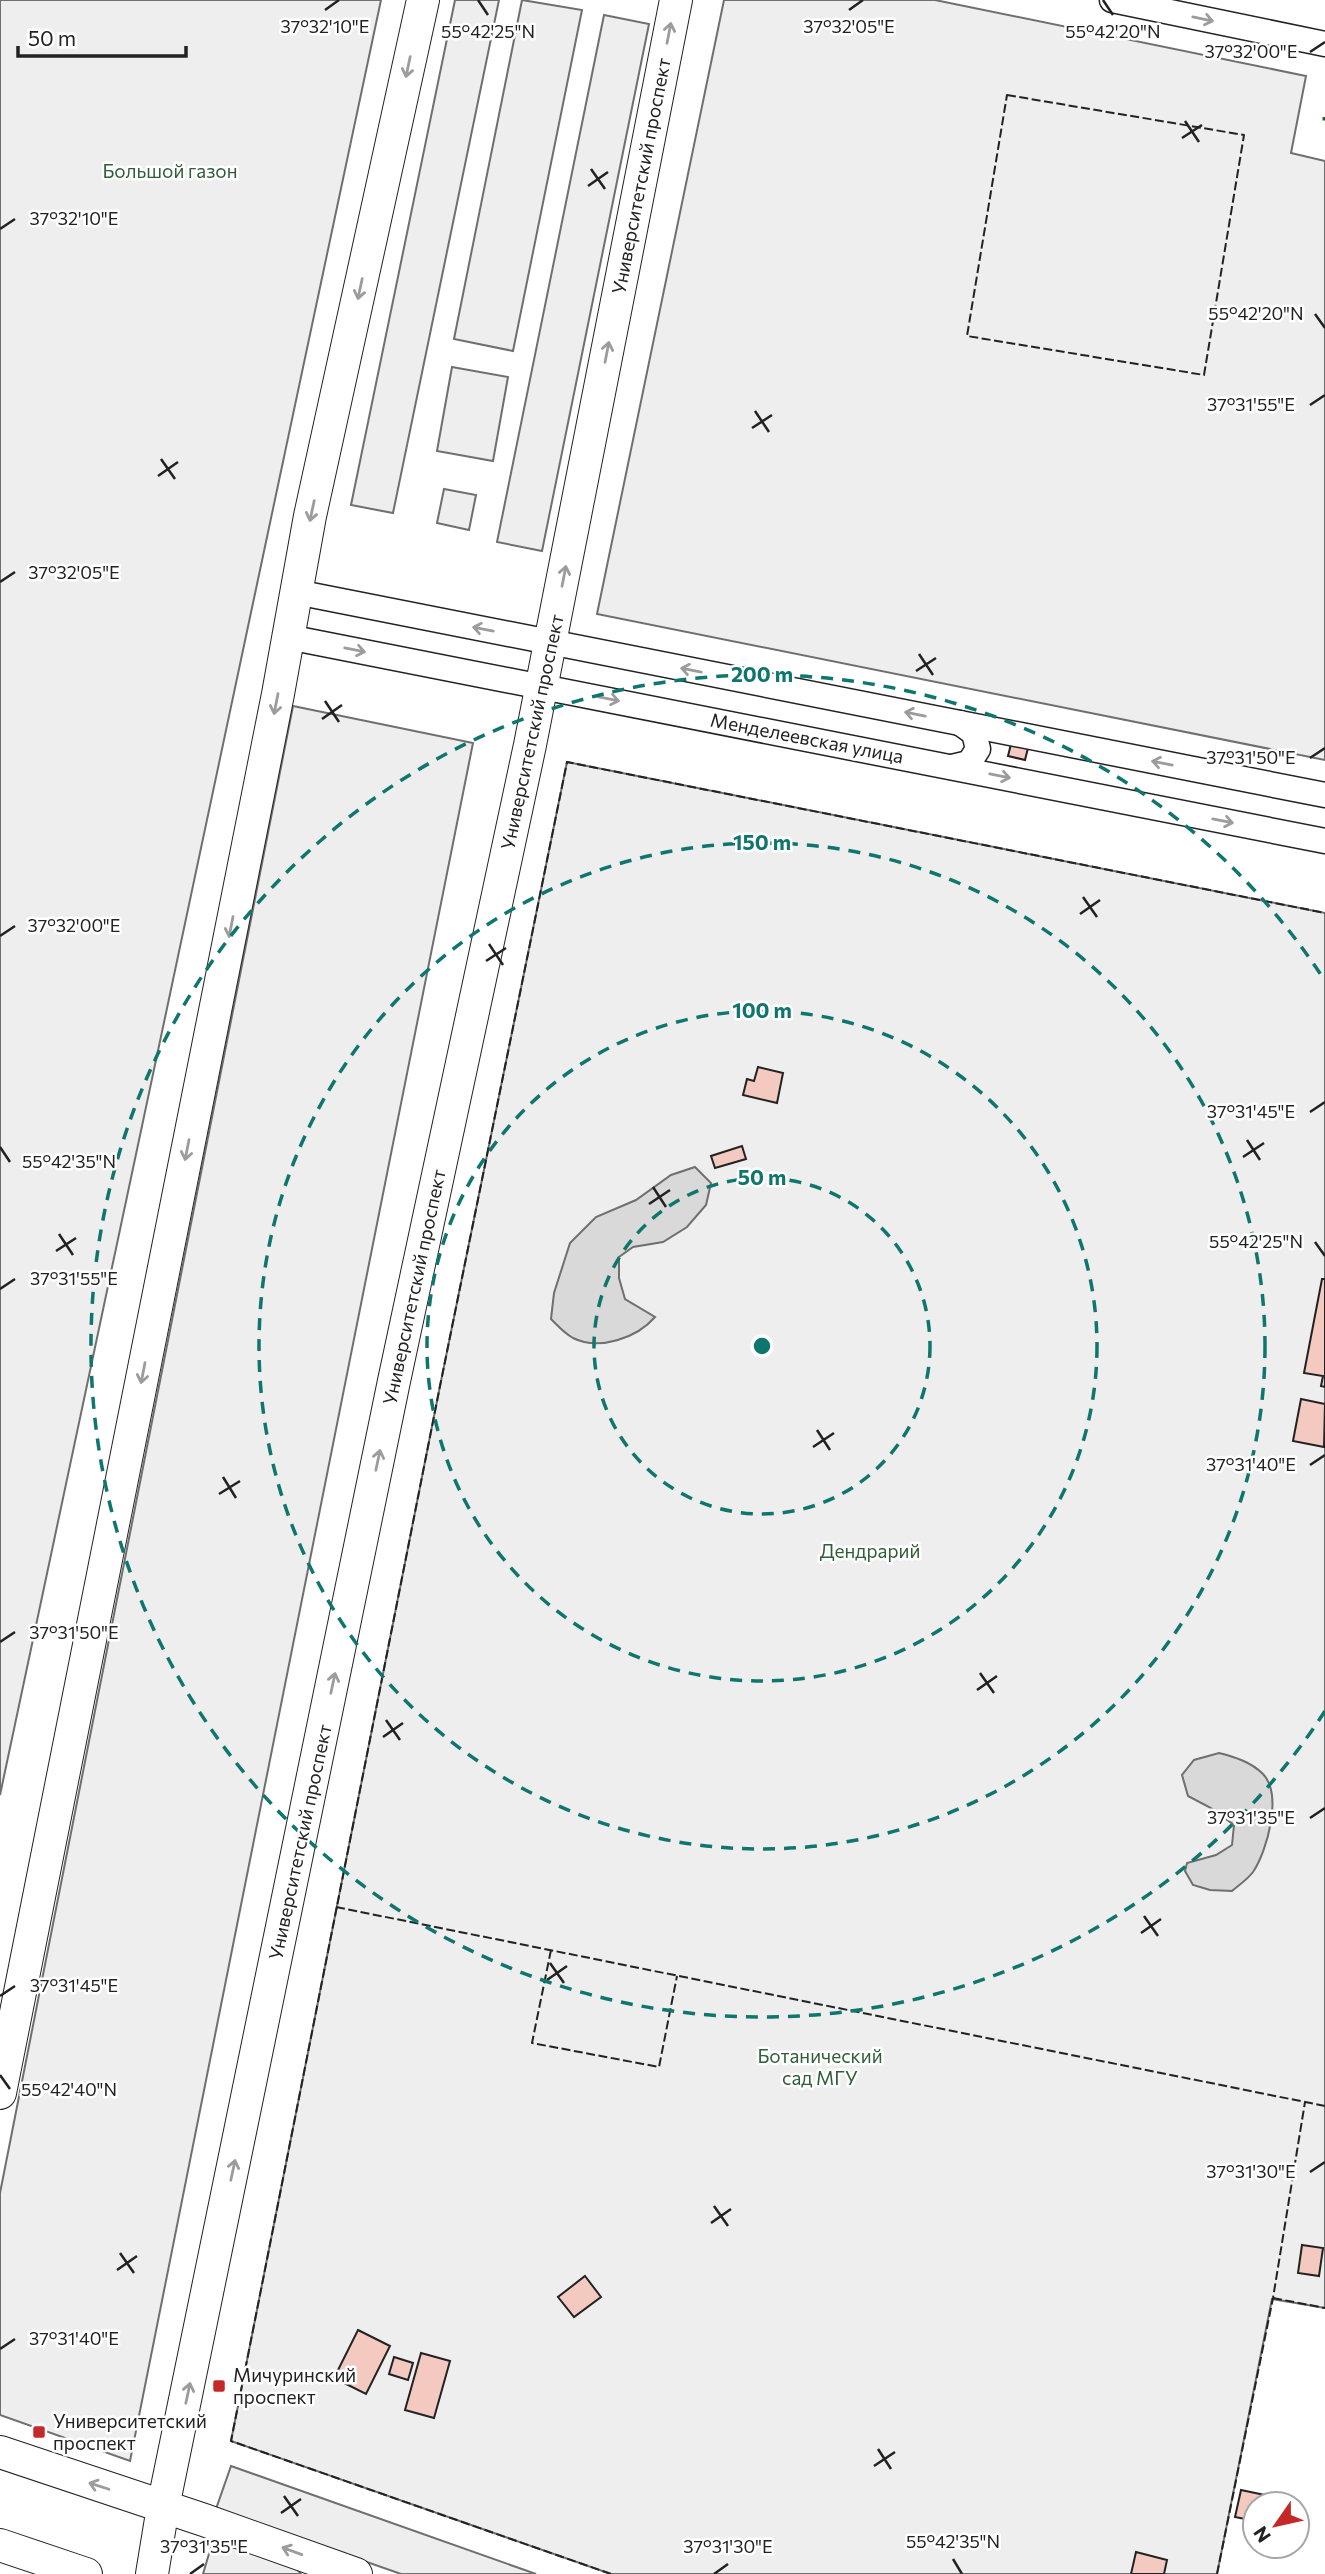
<svg xmlns="http://www.w3.org/2000/svg" width="1325" height="2574" viewBox="0 0 1325 2574" font-family="Commissioner,sans-serif">
<style>
.green{fill:#eee;stroke:#6f6f6f;stroke-width:2}
.water{fill:#d9d9d9;stroke:#6f6f6f;stroke-width:2}
.building{fill:#f3c9c0;stroke:#222;stroke-width:2}
.lines{fill:none;stroke-linecap:round;stroke-linejoin:round}
.minor-casing{stroke:#222;stroke-width:27}
.major-casing{stroke:#222;stroke-width:34}
.minor{stroke:#fff;stroke-width:24}
.major{stroke:#fff;stroke-width:32}
.hedge{stroke:#2f5e38;stroke-width:5;stroke-dasharray:3.5 5;stroke-linecap:butt}
.fence{stroke:#222;stroke-width:2;stroke-dasharray:9 3.5;stroke-linecap:butt}
.oneway{stroke:#9c9c9c}
.ticks{fill:none;stroke:#222;stroke-width:2.5}
.ring{fill:none;stroke:#0f766e;stroke-width:3.5;stroke-dasharray:12 9}
.poi-dot{fill:#c62828;stroke:#fff;stroke-width:2.5}
.labels{text-anchor:middle;stroke-width:5;stroke-linejoin:round;paint-order:stroke}
.park-label{font-size:19px;fill:#2f5e38;stroke:#fff}
.street-label{font-size:19px;fill:#222;stroke:#fff}
.poi-label{font-size:19px;fill:#222;stroke:#fff;text-anchor:start}
.ticks-label{font-size:18px;text-anchor:middle;fill:#222;stroke:#fff;stroke-width:5;stroke-linejoin:round;paint-order:stroke}
.centre{fill:#0f766e;stroke:#fff;stroke-width:3.5}
.ring-label{font-size:21px;text-anchor:middle;font-weight:bold;fill:#0f766e;stroke:#fff;stroke-width:5;stroke-linejoin:round;paint-order:stroke}
</style>
<rect width="100%" height="100%" fill="#fff"/>
<g class="green">
<polygon points="0,0 381,0 0,1795"/>
<polygon points="455,0 499,0 393,513 351,505"/>
<polygon points="522,0 582,10 513,351 454,339"/>
<polygon points="724,0 935,0 1306,76 1291,153 1325,161 1325,760 597,614"/>
<polygon points="604,15 649,24 542,551 497,542"/>
<polygon points="452,367 508,377 493,461 437,451"/>
<polygon points="444,489 476,495 469,530 437,523"/>
<polygon points="293,706 473,743 130,2461 0,2415 0,2193"/>
<polygon points="567,762 1325,913 1325,2308 1272,2299 1217,2574 611,2574 231,2441 440,1386"/>
<polygon points="231,2466 536,2574 401,2574 216,2509"/>
<polygon points="219,2540 296,2568 301,2574 203,2574 211,2547"/>
</g>
<g class="water">
<path d="M695,1167L711,1183L706,1205L687,1227L663,1242L633,1247L619,1257V1278L625,1299L655,1317C637,1338 599,1351 573,1338C564,1333 558,1326 551,1319L554,1293L570,1243L596,1217L636,1200L671,1175Z"/>
<path d="M1219,1753C1235,1757 1251,1762 1263,1774C1283,1795 1267,1851 1253,1872C1248,1879 1239,1885 1232,1891L1210,1890L1193,1885L1185,1871L1187,1863L1216,1855L1232,1845L1234,1825L1211,1808L1188,1796L1182,1775L1194,1760Z"/>
</g>
<g class="building">
<polygon points="1011,744 1028,748 1025,760 1008,756"/>
<polygon points="758,1067 783,1073 777,1103 743,1095 747,1079 754,1081"/>
<polygon points="742,1146 746,1159 715,1168 711,1156"/>
<polygon points="1322,1279 1325,1279 1325,1387 1321,1386 1323,1376 1304,1373"/>
<polygon points="1301,1399 1325,1404 1324,1447 1293,1441"/>
<polygon points="1302,2245 1323,2248 1319,2276 1298,2273"/>
<polygon points="585,2276 601,2297 574,2317 558,2297"/>
<polygon points="358,2330 390,2346 366,2394 334,2378"/>
<polygon points="421,2353 450,2361 434,2418 405,2410"/>
<polygon points="394,2357 413,2363 408,2380 389,2374"/>
<polygon points="1241,2490 1265,2495 1263,2504 1255,2504 1255,2521 1235,2517"/>
<polygon points="1136,2552 1167,2560 1164,2574 1131,2574"/>
</g>
<g class="lines">
<defs>
<g id="minor">
<polyline points="1112,0 1325,44"/>
<polyline points="296,592 1325,795"/>
<polyline points="288,637 1325,841"/>
<polyline points="952,767 969,763 978,749 974,733 960,723"/>
</g>
<g id="major">
<polyline points="0,2093 278,694 310,516 423,0"/>
<polyline points="0,2452 204,2520 356,2574"/>
<polyline points="0,2545 86,2574"/>
<polyline points="152,2574 163,2507 394,1381 530,745 676,0"/>
</g>
</defs>
<use href="#minor" class="minor-casing"/>
<use href="#major" class="major-casing"/>
<use href="#minor" class="minor"/>
<use href="#major" class="major"/>
<polyline class="hedge" points="1325,117 1325,123"/>
<g class="fence">
<polygon points="1007,95 1244,135 1204,375 967,336"/>
<polyline points="336,1907 1325,2106"/>
<polyline points="551,1950 532,2043 659,2067 677,1976"/>
<polyline points="1273,2298 1325,2308"/>
<polyline points="611,2574 231,2441 440,1386 567,762 1325,913"/>
<polyline points="1217,2574 1273,2298 1305,2102"/>
</g>
</g>
<defs><path id="oneway-shaft" d="M-6 0H5M1.5-3L5.5 0L1.5 3" fill="none" stroke-width="1.6" stroke-linecap="round" stroke-linejoin="round" transform="scale(1.75)"/></defs>
<g class="oneway">
<use href="#oneway-shaft" transform="translate(1203 19) rotate(12)"/>
<use href="#oneway-shaft" transform="translate(669 33) rotate(-79)"/>
<use href="#oneway-shaft" transform="translate(408 67) rotate(102)"/>
<use href="#oneway-shaft" transform="translate(360 289) rotate(102)"/>
<use href="#oneway-shaft" transform="translate(607 352) rotate(-79)"/>
<use href="#oneway-shaft" transform="translate(312 511) rotate(102)"/>
<use href="#oneway-shaft" transform="translate(564 576) rotate(-79)"/>
<use href="#oneway-shaft" transform="translate(483 629) rotate(-169)"/>
<use href="#oneway-shaft" transform="translate(355 650) rotate(11)"/>
<use href="#oneway-shaft" transform="translate(691 670) rotate(-169)"/>
<use href="#oneway-shaft" transform="translate(609 699) rotate(11)"/>
<use href="#oneway-shaft" transform="translate(276 704) rotate(101)"/>
<use href="#oneway-shaft" transform="translate(915 714) rotate(-169)"/>
<use href="#oneway-shaft" transform="translate(1162 763) rotate(-169)"/>
<use href="#oneway-shaft" transform="translate(1000 776) rotate(11)"/>
<use href="#oneway-shaft" transform="translate(1223 821) rotate(11)"/>
<use href="#oneway-shaft" transform="translate(231 927) rotate(101)"/>
<use href="#oneway-shaft" transform="translate(187 1150) rotate(101)"/>
<use href="#oneway-shaft" transform="translate(143 1373) rotate(101)"/>
<use href="#oneway-shaft" transform="translate(378 1460) rotate(-78)"/>
<use href="#oneway-shaft" transform="translate(333 1683) rotate(-78)"/>
<use href="#oneway-shaft" transform="translate(233 2170) rotate(-78)"/>
<use href="#oneway-shaft" transform="translate(188 2393) rotate(-78)"/>
<use href="#oneway-shaft" transform="translate(99 2486) rotate(-162)"/>
<use href="#oneway-shaft" transform="translate(292 2551) rotate(-160)"/>
</g>
<path class="ticks" d="M478,0L488,15M1103,0L1113,15M325,10L339,0M849,10L863,0M1310,52L1325,42M1185,121L1199,142M1182,138L1202,125M591,169L605,189M588,186L608,172M0,229L15,219M1315,314L1325,328M1310,405L1325,395M755,411L769,432M752,428L772,415M161,459L175,479M158,476L178,462M0,582L15,572M919,654L933,675M916,671L936,658M325,701L339,722M322,719L342,705M1310,758L1325,748M1083,897L1097,917M1080,914L1100,900M0,936L15,926M489,944L503,965M486,961L506,948M1310,1112L1325,1102M1247,1140L1260,1160M0,1147L10,1162M1243,1157L1264,1143M653,1187L666,1207M649,1204L670,1190M59,1234L73,1255M1315,1242L1325,1256M56,1251L76,1238M0,1289L15,1279M817,1430L830,1450M813,1447L834,1433M1310,1465L1325,1455M223,1477L236,1498M219,1494L240,1481M0,1642L15,1632M980,1673L994,1693M977,1690L997,1676M386,1720L400,1740M383,1737L403,1723M1310,1818L1325,1808M1144,1916L1158,1936M1141,1933L1161,1919M550,1963L564,1983M547,1980L567,1966M0,1996L15,1986M0,2075L10,2089M1310,2172L1325,2162M714,2206L728,2226M711,2223L731,2209M120,2253L134,2273M117,2270L137,2256M0,2349L15,2339M878,2449L891,2469M874,2466L895,2452M284,2496L298,2516M281,2513L301,2499M953,2559L962,2574M190,2574L204,2564M714,2574L728,2564"/>
<g class="ring">
<circle cx="762" cy="1346" r="168"/>
<circle cx="762" cy="1346" r="335"/>
<circle cx="762" cy="1346" r="503"/>
<path d="M1325 1711A671 671 0 1 1 1325 981"/>
</g>
<g class="poi-dot">
<rect x="212" y="2379" width="14" height="14" rx="3.5"/>
<rect x="32" y="2425" width="14" height="14" rx="3.5"/>
</g>
<g class="labels">
<g class="park-label">
<text x="170" y="178">Большой газон</text>
<text x="870" y="1558">Дендрарий</text>
<text x="820" y="2063">Ботанический<tspan x="820" dy="22">сад МГУ</tspan></text>
</g>
<g class="street-label">
<text transform="translate(641 176) rotate(-79)" y="7">Университетский проспект</text>
<text transform="translate(532 732) rotate(-78)" y="7">Университетский проспект</text>
<text transform="translate(807 738) rotate(11)" y="7">Менделеевская улица</text>
<text transform="translate(414 1287) rotate(-78)" y="7">Университетский проспект</text>
<text transform="translate(300 1842) rotate(-78)" y="7">Университетский проспект</text>
</g>
<g class="poi-label">
<text x="233" y="2382">Мичуринский<tspan x="233" dy="22">проспект</tspan></text>
<text x="53" y="2428">Университетский<tspan x="53" dy="22">проспект</tspan></text>
</g>
</g>
<g class="ticks-label">
<text x="325" y="33">37°32'10"E</text>
<text x="849" y="33">37°32'05"E</text>
<text x="488" y="38">55°42'25"N</text>
<text x="1113" y="38">55°42'20"N</text>
<text x="1251" y="58">37°32'00"E</text>
<text x="74" y="225">37°32'10"E</text>
<text x="1256" y="320">55°42'20"N</text>
<text x="1251" y="411">37°31'55"E</text>
<text x="74" y="579">37°32'05"E</text>
<text x="1251" y="764">37°31'50"E</text>
<text x="74" y="932">37°32'00"E</text>
<text x="1251" y="1118">37°31'45"E</text>
<text x="69" y="1168">55°42'35"N</text>
<text x="1256" y="1248">55°42'25"N</text>
<text x="74" y="1285">37°31'55"E</text>
<text x="1251" y="1471">37°31'40"E</text>
<text x="74" y="1639">37°31'50"E</text>
<text x="1251" y="1824">37°31'35"E</text>
<text x="74" y="1992">37°31'45"E</text>
<text x="69" y="2096">55°42'40"N</text>
<text x="1251" y="2178">37°31'30"E</text>
<text x="74" y="2345">37°31'40"E</text>
<text x="953" y="2548">55°42'35"N</text>
<text x="204" y="2553">37°31'35"E</text>
<text x="728" y="2553">37°31'30"E</text>
</g>
<circle cx="762" cy="1346" r="10" class="centre"/>
<g class="ring-label">
<text x="762" y="682">200 m</text>
<text x="762" y="850">150 m</text>
<text x="762" y="1018">100 m</text>
<text x="762" y="1185">50 m</text>
</g>
<g transform="translate(1276 2525) rotate(236)"><circle r="33" fill="#ffffff" stroke="#a7a7a7" stroke-width="2"/>
<path d="M0-5L12 26L0 18L-12 26Z" fill="#c62828"/>
<text y="-10" font-size="19" font-weight="bold" text-anchor="middle" fill="#222222">N</text>
</g>
<path d="M18 46v10h168v-10" fill="none" stroke="#222222" stroke-width="3.5"/>
<text x="28" y="46" font-size="21" fill="#222222" stroke="#ffffff" stroke-width="5" paint-order="stroke">50 m</text>
</svg>
